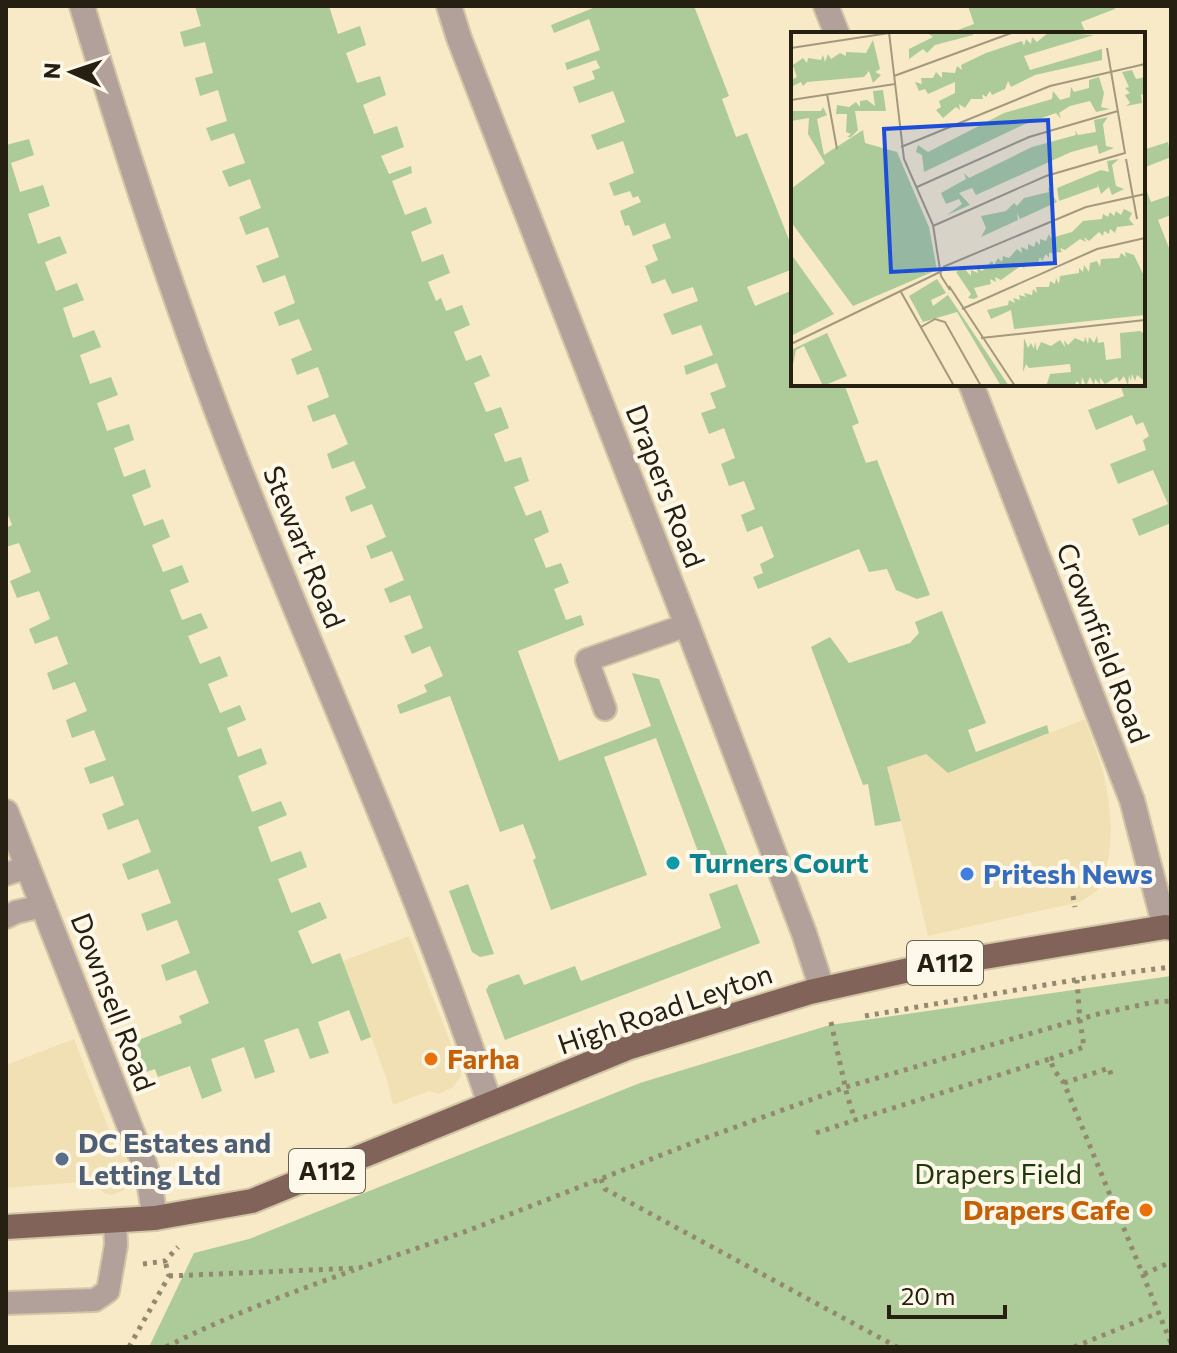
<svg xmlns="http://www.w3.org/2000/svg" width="1177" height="1353" viewBox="0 0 1177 1353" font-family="Commissioner,sans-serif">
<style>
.built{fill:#f2e0b5}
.green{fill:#accb99}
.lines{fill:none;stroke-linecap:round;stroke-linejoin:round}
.service-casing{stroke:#d2c6a6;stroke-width:26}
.minor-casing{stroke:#d2c6a6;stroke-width:28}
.tertiary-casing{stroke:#d2c6a6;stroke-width:28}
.primary-casing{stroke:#d2c6a6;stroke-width:28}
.path{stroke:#938970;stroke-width:5;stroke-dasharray:4 6;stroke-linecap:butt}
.service{stroke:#b2a19b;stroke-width:22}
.minor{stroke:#b2a19b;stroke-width:24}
.tertiary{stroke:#b2a19b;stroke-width:24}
.primary{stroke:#81635a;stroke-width:24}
.culture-dot{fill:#0f9aa8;stroke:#fdf8e9;stroke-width:3}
.shop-dot{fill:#3f7fe0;stroke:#fdf8e9;stroke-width:3}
.food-dot{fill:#e8710a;stroke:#fdf8e9;stroke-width:3}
.service-dot{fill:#5c6f8a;stroke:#fdf8e9;stroke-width:3}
.labels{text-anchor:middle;stroke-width:8;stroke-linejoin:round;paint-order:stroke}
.shield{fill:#fdf8e9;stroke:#666153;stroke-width:2}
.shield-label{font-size:26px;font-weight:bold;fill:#262013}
.street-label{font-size:28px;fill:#262013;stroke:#fdf8e9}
.culture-label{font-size:28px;font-weight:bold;fill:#0d838f;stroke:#fdf8e9;text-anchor:start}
.shop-label{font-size:28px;font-weight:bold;fill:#366cbe;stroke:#fdf8e9;text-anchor:start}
.food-label{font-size:28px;font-weight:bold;fill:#c56008;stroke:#fdf8e9;text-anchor:start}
.service-label{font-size:28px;font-weight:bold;fill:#4e5e75;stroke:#fdf8e9;text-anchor:start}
.park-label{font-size:28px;fill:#20390a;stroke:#fdf8e9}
.inset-road{fill:none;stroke:#a4997e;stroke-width:2}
.view{fill:#1d4ed8;fill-opacity:0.15;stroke:#1d4ed8;stroke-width:4}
.inset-edge{fill:none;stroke:#262013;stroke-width:4}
</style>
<rect width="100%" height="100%" fill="#f8eac6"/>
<g class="built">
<polygon points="1085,719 1103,770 1109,803 1111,830 1109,855 1105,875 1097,891 1080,902 928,936 897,803 886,767 926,754 949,773"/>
<polygon points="409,936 456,1057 462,1061 461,1076 453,1087 439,1094 429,1091 393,1105 387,1080 343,961"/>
<polygon points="74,1039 116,1148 127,1154 132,1179 127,1189 112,1195 106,1194 99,1189 93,1181 6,1188 6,1065"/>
</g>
<g class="green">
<polygon points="195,6 329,6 338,34 360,26 366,45 346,53 357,83 380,76 386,95 363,105 374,134 397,126 404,147 381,156 389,174 411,166 412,173 392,181 405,215 426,207 432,223 411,232 422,262 443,254 450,273 428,282 436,301 441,298 446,311 462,305 470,325 454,332 466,361 481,355 490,376 474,383 486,412 501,407 509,428 494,434 505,462 521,457 529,481 514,487 526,516 541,510 549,532 534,539 546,568 561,563 569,583 554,589 566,620 581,615 584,625 518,651 559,761 651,726 632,673 659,679 732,867 707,876 656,738 604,757 647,875 551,910 533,860 536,858 523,824 500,832 450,696 400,714 397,705 427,692 424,685 443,676 430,646 412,654 404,636 423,628 410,595 390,603 384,589 404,580 392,551 371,559 366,546 386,537 372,504 351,512 345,497 366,488 354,461 332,469 327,454 348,444 335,414 313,422 307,406 329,397 318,367 297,375 291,359 312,350 299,319 279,326 274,312 295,303 285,275 263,283 256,266 279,257 268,227 246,235 239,217 261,208 250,179 229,187 222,171 245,163 234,133 211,141 206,128 227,121 218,90 200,96 195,78 213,73 205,42 184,47 180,32 201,26"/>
<polygon points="598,6 694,6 729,96 722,99 736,137 747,133 793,250 793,269 747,287 755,306 793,290 793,384 844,384 859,423 852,426 866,463 877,460 930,595 917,599 896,590 887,569 869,572 859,549 758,589 753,577 763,573 760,564 774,557 762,526 747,532 741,515 755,509 744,481 729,486 721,464 735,458 724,428 709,434 701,413 716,408 710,393 726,387 717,363 686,375 684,366 713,355 701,325 672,335 663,314 698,301 693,287 672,294 665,279 652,284 645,266 658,260 652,245 671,238 665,223 633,236 629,225 625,226 620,211 641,202 638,196 633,198 630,191 614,196 609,183 634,173 623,141 597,150 591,135 625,122 613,91 579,103 573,87 595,79 592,71 600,68 596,60 567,70 565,63 600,50 589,19 554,33 551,25"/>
<polygon points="968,6 1114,6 1115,9 1081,22 1086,34 947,34 974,24"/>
<polygon points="29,139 34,155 11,163 20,192 43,185 50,206 28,214 38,244 60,236 67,253 45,262 56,291 77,283 84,300 63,308 73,338 94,330 101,347 80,355 90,384 111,377 118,395 97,403 107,431 129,424 134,440 114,448 124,477 145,469 151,487 132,495 144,526 163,519 170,537 152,545 163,572 182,565 189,582 170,590 182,620 201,613 208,628 188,636 200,664 220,656 228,676 208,684 220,713 240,705 246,720 227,728 238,757 261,748 267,764 238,776 252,812 281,801 287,815 258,827 271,862 301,851 307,867 278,879 291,913 320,902 327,918 298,931 312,964 340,953 371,1037 361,1041 349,1010 318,1022 329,1053 310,1059 298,1028 264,1040 275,1072 255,1079 244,1047 211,1059 222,1091 202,1099 190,1066 158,1077 155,1069 143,1073 131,1043 182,1023 179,1016 209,1003 196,970 166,981 161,965 190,953 177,920 147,931 141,914 171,903 158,869 128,880 122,864 151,852 138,819 108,830 102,814 124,805 113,776 90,784 84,768 106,760 94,730 72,738 66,720 87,711 75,682 53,690 47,673 68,664 57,636 35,644 29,629 50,619 39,591 17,598 10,581 31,572 19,543 6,547 6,528 12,525 6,510 6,145"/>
<polygon points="1168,142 1171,157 1143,168 1143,150"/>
<polygon points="1143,182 1151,202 1171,195 1171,215 1158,220 1171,253 1171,523 1139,536 1132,519 1168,504 1153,470 1118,484 1110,464 1146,450 1143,440 1149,436 1143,422 1136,425 1132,415 1096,430 1088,410 1124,396 1120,384 1143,384"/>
<polygon points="942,611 986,723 968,730 976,752 1047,725 1049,733 948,773 926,754 887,767 901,821 875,826 868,784 863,785 811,647 830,637 849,663 910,643 919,633 915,622"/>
<polygon points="468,884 494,954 480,957 472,952 449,891"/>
<polygon points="737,884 760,943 505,1040 486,990 489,985 519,974 524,985 575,966 581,981 721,928 709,894"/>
<polygon points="1171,976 1171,1347 149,1347 194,1253 249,1239 640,1083 830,1025"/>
</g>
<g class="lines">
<defs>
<g id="service">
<polyline points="605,709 587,660 687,625"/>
<polyline points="6,874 28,867"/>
<polyline points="6,917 16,912 43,906"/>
<polyline points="6,1303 95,1300 108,1291 116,1245 115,1222"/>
</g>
<g id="minor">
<path d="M82,6C128,159 177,309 235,458C319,673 417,884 490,1104"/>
<polyline points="449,6 459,38 687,625 804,933 822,989"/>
<polyline points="6,812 144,1163 148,1175 155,1218"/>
</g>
<g id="tertiary">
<polyline points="826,6 837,34"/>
<polyline points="971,384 1132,800 1165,927"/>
</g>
<polyline id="primary" points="6,1227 155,1218 252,1201 630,1047 810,992 918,968 1165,927 1171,928"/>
</defs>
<use href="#service" class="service-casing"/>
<use href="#minor" class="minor-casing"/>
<use href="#tertiary" class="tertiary-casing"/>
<use href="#primary" class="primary-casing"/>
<g class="path">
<polyline points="1098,864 1106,862"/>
<polyline points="1073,896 1075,907"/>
<polyline points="865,1016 1086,978 1171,967"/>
<polyline points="831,1022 847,1095 855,1120"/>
<polyline points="1050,1059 1084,1047 1080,1021 1077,980"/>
<polyline points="1064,1083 1109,1068 1111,1075"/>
<polyline points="816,1133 855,1120 1050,1059 1054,1070 1064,1083 1171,1343"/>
<polyline points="601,1179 605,1189 897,1347"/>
<polyline points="143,1264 165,1261 178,1247"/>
<polyline points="1144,1274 1171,1262"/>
<polyline points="169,1276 359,1268 467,1231 700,1140 846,1087 1098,1014 1154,1002 1171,1001"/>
<polyline points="129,1347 169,1276 165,1261"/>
<path d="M166,1347C227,1316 290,1293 354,1270"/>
<polyline points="1074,1347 1158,1313"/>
</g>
<use href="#service" class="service"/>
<use href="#minor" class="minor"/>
<use href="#tertiary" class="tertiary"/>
<use href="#primary" class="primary"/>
</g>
<circle class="culture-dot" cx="673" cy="863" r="8"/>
<circle class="shop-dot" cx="967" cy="874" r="8"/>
<g class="food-dot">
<circle cx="431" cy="1059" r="8"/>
<circle cx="1146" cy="1210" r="8"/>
</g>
<circle class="service-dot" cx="62" cy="1159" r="8"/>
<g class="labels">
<g class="shield">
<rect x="907" y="941" width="76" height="44" rx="6"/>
<rect x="289" y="1149" width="76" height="44" rx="6"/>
</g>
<g class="shield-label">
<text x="945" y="972">A112</text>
<text x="327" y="1180">A112</text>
</g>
<g class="street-label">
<text transform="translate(665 486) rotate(69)" y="10">Drapers Road</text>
<text transform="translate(304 547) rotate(68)" y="10">Stewart Road</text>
<text transform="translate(1103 643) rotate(69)" y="10">Crownfield Road</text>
<text transform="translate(113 1002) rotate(69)" y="10">Downsell Road</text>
<text transform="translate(665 1009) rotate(-19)" y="10">High Road Leyton</text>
</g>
<g class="culture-label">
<text x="689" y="873">Turners Court</text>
</g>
<g class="shop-label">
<text x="983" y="884">Pritesh News</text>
</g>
<g class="food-label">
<text x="447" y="1069">Farha</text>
<text x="1130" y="1220" text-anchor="end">Drapers Cafe</text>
</g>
<g class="service-label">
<text x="78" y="1153">DC Estates and<tspan x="78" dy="32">Letting Ltd</tspan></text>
</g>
<g class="park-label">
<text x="998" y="1184">Drapers Field</text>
</g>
</g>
<g transform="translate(791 32)">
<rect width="354" height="354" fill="#f8eac6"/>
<path d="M135,0H182V3L144,13L136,21L132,17L118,27V17L142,5ZM258,0L303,3L233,24L239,38L311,17V28L244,43L220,55L217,49L214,57L201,63L199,59L195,65L191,62L192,67H180L174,76L168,72L169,78L165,75L152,86L145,78L150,75L148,69L164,61V50L137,62L134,57L128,59L124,50L131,52L130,46H142L145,40L151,46V40L164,41L166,34L171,38L170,33L195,21L231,9L233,14L235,7L240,12L241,5L246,10ZM82,8L89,37L84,40L90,43L82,51L78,39L73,45L16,50L12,54L10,50L0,55V48L6,45L0,28L2,33L12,26L16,31L17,26L30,28L32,23L34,30L37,22L40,27L49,21L55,24V20L75,21ZM341,38L345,47L354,45V64L350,62L351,71L335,74L339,71L334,63L339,61L334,56L338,55L331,40ZM308,45L313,61L310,75L319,77L305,80L299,69L279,74L268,81L270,87L265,81L234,92L133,140L131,123L125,120L127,113L137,120L213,81L261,67L262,59L269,68L279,65L280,55L283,60L298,56V48ZM92,58L95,79H64L67,98L60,105H56L60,102L55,100L56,82H45L46,73L58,75L65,70L69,75V69L76,68L84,74L82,59ZM32,75L36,83L26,87L33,123L72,98L74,111L106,120L138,195L146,238L62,274L0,190V157L34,131L17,102L18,86L0,89V79H30ZM317,85L312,92L315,114L323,116L308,122L306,113L280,120L185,163L181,156L168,161L179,173L156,183L171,172L168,167L155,172L150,161L175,147L173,141L178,146L241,115L285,103L284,98L287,103L305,100L303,88ZM328,127L321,133L323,144L325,154L333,157L321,163L318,155L310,162L306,150L307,155L268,169L266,156L310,138L318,140L316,129ZM257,155L266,170L229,187L226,181L227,188L190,205L195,196L190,184L215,179L223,171L226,174L233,166L258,160ZM333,177L341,181L338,187L343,193L326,195L324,201L319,197L318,202L313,199L312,204L308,200L298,209L293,205L295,210L289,207L274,218L269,216L271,220L258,221V226L255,222L251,229L249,225L247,231L234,232L233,237L231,233L210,248L204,245L205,250L199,247L200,252L183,256L187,265L183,267L177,266L180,262L165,240L172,235L180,244V238L187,241L186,236L191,239L201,229L203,233L207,226L211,230L212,224L218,226L226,217L231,221L230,215L237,218V212L243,215L245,209L249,213V207L255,209L258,202L260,206L281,200L292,189L311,187L312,182L317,185L319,180L323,184L325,179L330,183ZM334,220L343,223L354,246V283L223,297L220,278L200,287L196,278L217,273L218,268L224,271L222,266L229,268L228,263L235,265L233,261L241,263L242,257L246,261L245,255H258L259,249L264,252L265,246L268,252L269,244L288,241V236L292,240L293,233L298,240L299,231L306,229L309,235L310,227L328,226L330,221L335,225ZM0,222L43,282L0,304ZM146,247L155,261L140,268L142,274L157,263L218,354H210L166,280L132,290L118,264ZM349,299L354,302V348L353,341L352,348L346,343L344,349L341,342L340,349L338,343L337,354L333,344L328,350L326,345L314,352L309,346V352L304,347L303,353L299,345L295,354L291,345L290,354L286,349L283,354L256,352L259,342L280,340L279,332L238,336L235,332L232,340L233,306L237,316L240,311L243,317L244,310L246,319L250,310L260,314L269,308L274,315L273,308L277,313L284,306L293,310L294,305L297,312L298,305L303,311L306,304L307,311L313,310L315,328L330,326L329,301ZM36,301L56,344L32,354L13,314L5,318L1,338L0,318Z" fill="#accb99"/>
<path class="inset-road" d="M98,0L113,127L142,193L150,244L159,258M0,16L98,1M103,44L223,0M36,62L46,117M0,68L104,52M110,115L259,54L354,32M335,127L346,187M126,155L238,105L327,79M142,194L255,144L334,121L316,16M152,235L295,175L354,162M158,254L224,354M110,260L163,354M171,277L306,217L354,206M130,295L144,287L154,290L190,354M190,306L354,288M0,312L151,239"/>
<path class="view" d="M257,88L264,231L100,240L93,97Z"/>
<rect width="354" height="354" class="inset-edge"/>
</g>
<rect width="1177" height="1353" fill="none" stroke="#262013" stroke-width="16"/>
<g transform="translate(72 72) rotate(273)" stroke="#fdf8e9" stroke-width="6" paint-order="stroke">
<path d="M0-6L14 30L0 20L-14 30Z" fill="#262013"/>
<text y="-12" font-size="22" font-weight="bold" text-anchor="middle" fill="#262013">N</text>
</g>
<path d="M889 1305v12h116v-12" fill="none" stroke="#262013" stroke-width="4"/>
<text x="901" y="1305" font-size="24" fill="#262013" stroke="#fdf8e9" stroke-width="6" paint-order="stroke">20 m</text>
</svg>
